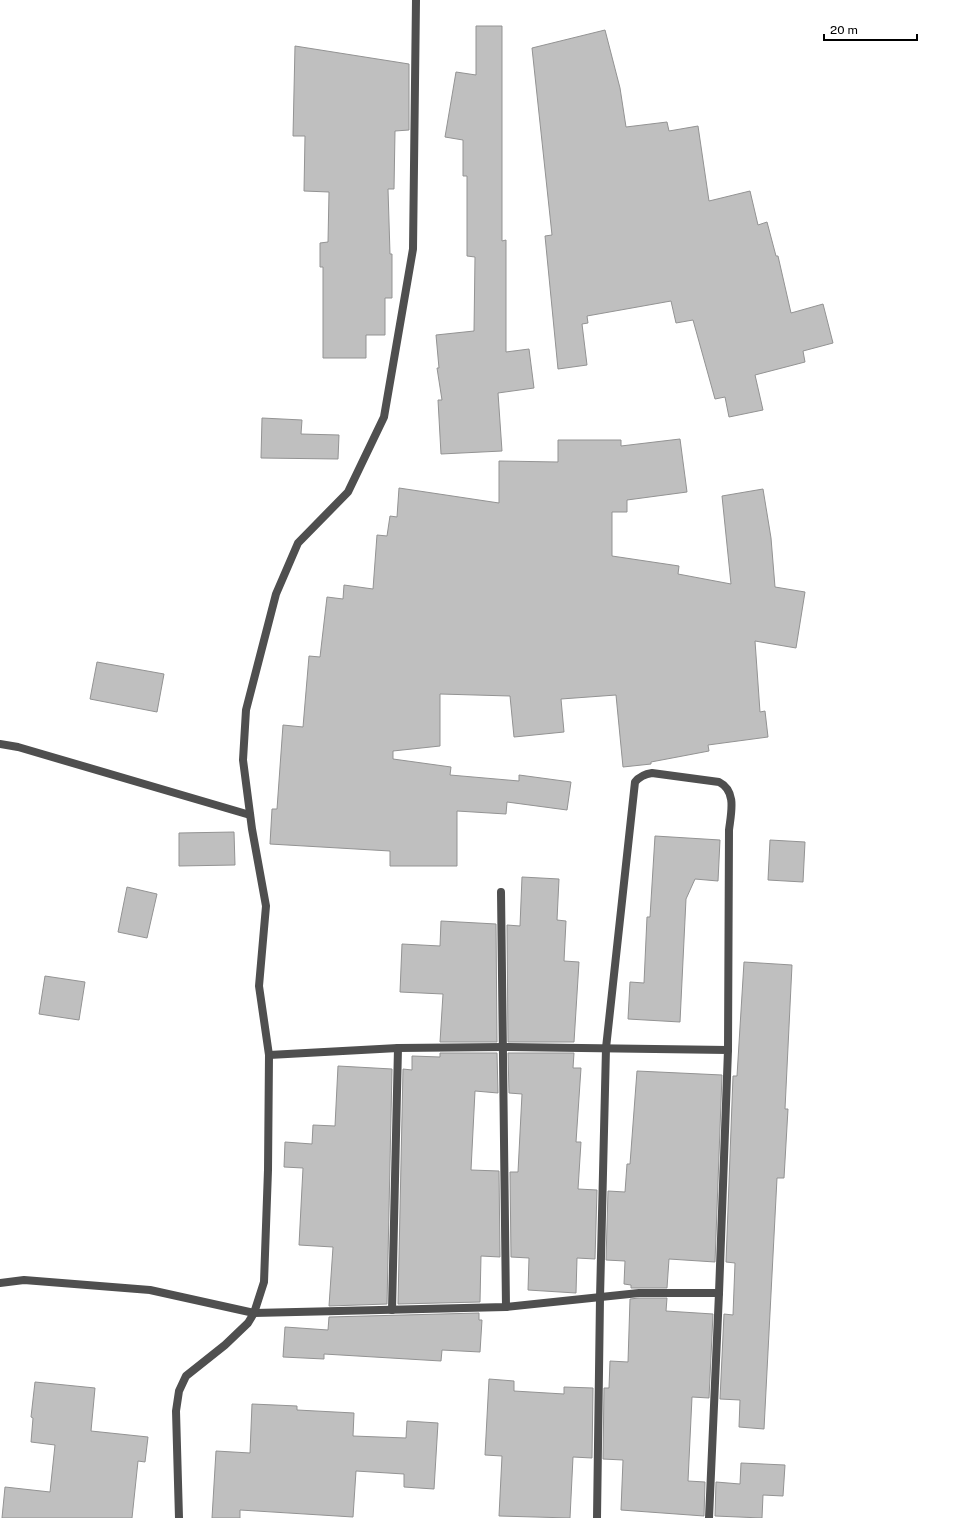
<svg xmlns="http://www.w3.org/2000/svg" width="968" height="1518" viewBox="0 0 968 1518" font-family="'Public Sans',sans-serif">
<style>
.building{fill:#bfbfbf;stroke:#939393}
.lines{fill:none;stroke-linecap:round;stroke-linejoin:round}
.street{stroke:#4f4f4f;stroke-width:8}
</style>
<rect width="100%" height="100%" fill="#fff"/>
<g class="building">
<polygon points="476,26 502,26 502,241 506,240 506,352 529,349 534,388 498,393 502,451 441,454 438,400 442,400 437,368 439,368 436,335 474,331 475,257 467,256 467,176 463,176 463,140 445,137 456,72 476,75"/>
<polygon points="605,30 620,88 626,127 667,122 669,131 698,126 709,201 750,191 758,225 767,222 776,256 778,256 791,313 823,304 833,343 803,351 805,362 755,375 763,410 729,417 725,397 715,399 693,320 676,323 671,301 587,316 588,323 582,324 587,365 558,369 545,236 552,235 532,48"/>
<polygon points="295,46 409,64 409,130 395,131 394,189 388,189 390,254 392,254 392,298 385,298 385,335 366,335 366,358 323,358 323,267 320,267 320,243 328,242 329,192 304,191 305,136 293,136"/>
<polygon points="262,418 302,420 301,434 339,435 338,459 261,458"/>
<polygon points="680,439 687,492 627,500 627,512 612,512 612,556 679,566 678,574 731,584 722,496 763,489 771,538 775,587 805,592 796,648 755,641 760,712 765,711 768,737 708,745 709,751 651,762 651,764 623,767 616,695 561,699 564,732 514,737 510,696 440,694 440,746 393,751 393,759 451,767 450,775 519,781 519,775 571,782 567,810 507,802 506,814 457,811 457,866 390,866 390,851 270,844 272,809 277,809 283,725 303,727 309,656 320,657 327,597 343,599 344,585 373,589 377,535 387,536 390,516 397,517 399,488 499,503 499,461 558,462 558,440 621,440 621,446"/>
<polygon points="97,662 164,674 157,712 90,699"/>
<polygon points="234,832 235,865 179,866 179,833"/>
<polygon points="655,836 720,840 718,881 695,879 686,899 680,1022 628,1019 630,982 644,983 647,917 650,917"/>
<polygon points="770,840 805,842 803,882 768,880"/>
<polygon points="522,877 559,879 557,920 566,921 564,961 579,962 574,1042 508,1042 507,925 520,926"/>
<polygon points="127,887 157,894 147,938 118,932"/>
<polygon points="441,921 496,924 497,1042 440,1042 443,994 400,992 402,944 440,946"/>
<polygon points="744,962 792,965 785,1109 788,1109 784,1178 777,1178 764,1429 739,1427 740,1400 720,1399 724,1314 733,1315 735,1263 726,1262 733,1076 737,1076"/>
<polygon points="45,976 85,982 79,1020 39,1014"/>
<polygon points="440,1053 497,1053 498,1093 475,1091 471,1170 499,1171 500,1257 481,1256 480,1302 398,1304 403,1069 412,1070 412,1056 440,1057"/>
<polygon points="508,1053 574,1053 573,1068 581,1068 576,1142 581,1142 578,1189 597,1190 595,1259 577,1258 576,1293 528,1290 529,1258 511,1257 510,1172 518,1172 522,1094 509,1093"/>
<polygon points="338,1066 392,1069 387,1304 329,1306 333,1247 299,1245 303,1168 284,1167 285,1142 312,1144 313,1125 335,1126"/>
<polygon points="637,1071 722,1075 715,1262 669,1259 667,1288 631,1288 631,1285 624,1284 625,1261 606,1260 608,1191 625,1192 627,1164 630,1164"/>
<polygon points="639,1298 667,1298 666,1311 713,1314 709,1398 692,1397 688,1481 705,1482 704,1516 621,1510 623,1460 603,1459 604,1388 609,1388 610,1361 628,1362 630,1299"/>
<polygon points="479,1313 479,1320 482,1320 480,1352 442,1350 441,1361 324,1354 324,1359 283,1357 285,1327 328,1330 329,1317"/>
<polygon points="489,1379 514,1381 514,1391 564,1394 564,1387 593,1388 592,1458 573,1457 570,1518 499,1516 502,1456 485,1455"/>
<polygon points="35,1382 95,1388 91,1431 148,1437 145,1462 138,1461 132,1518 2,1518 5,1487 50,1492 55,1445 31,1442 33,1418 31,1417"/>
<polygon points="252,1404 297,1406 297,1410 354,1413 353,1436 406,1438 407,1421 438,1423 434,1489 404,1487 404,1474 356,1471 353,1517 240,1510 240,1518 212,1518 216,1451 250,1453"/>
<polygon points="741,1463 785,1465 783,1496 763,1495 762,1518 715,1516 716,1482 740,1484"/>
</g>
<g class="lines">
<g class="street">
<polyline points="0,744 18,747 250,815"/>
<polyline points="501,892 506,1307"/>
<polyline points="269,1055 398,1048 503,1047 728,1050 719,1293"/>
<polyline points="0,1283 24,1280 150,1290 254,1313 506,1307 639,1293 719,1293 709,1518"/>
<polyline points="392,1310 398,1048"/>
<polyline points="179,1518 176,1411 179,1391 186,1376 225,1345 248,1323 254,1313 264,1282 268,1170 269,1055 259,986 266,906 252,829 243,760 246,710 276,594 298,543 348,492 384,417 413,249 416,0"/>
<path d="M597,1518L600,1298L606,1048L635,782C640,776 645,774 652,773L719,782C737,791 731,813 729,830L728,1050"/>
</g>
</g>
<path d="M824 34v6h93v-6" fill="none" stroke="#000000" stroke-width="2"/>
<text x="830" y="34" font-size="12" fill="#000000" stroke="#ffffff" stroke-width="3" paint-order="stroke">20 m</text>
</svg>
